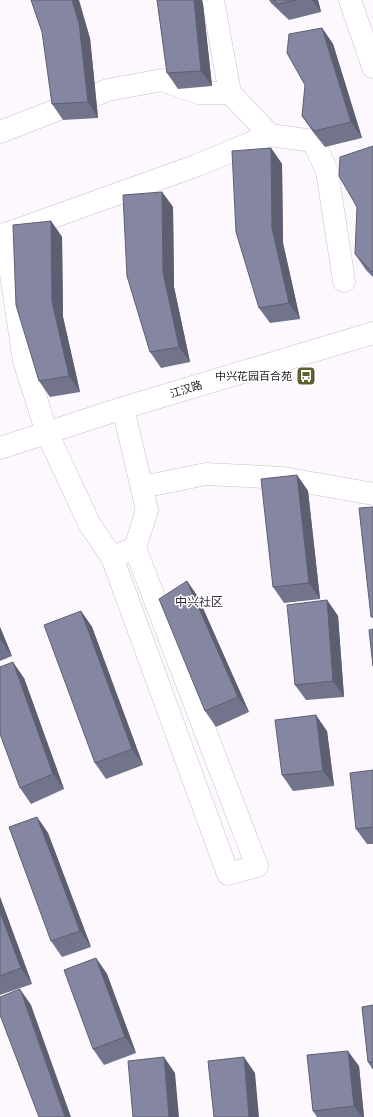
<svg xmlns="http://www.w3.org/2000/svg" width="373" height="1117" viewBox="0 0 373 1117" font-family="Rubik,'Noto Sans SC',sans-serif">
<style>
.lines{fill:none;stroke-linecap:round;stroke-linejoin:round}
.minor-casing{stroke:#cebbd3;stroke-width:23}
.minor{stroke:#fff;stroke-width:22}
.wall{fill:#72748b}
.shaded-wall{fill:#5d5e71}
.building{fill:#8587a2;stroke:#5d5e71}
.labels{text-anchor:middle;stroke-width:3;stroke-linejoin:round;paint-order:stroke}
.poi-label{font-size:11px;fill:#201922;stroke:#fff;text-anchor:end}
.street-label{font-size:11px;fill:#201922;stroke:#fff}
.neighbourhood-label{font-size:12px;fill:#3a2b3e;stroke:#fff}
</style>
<rect width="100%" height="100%" fill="#fcf8fd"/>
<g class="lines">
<defs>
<g id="minor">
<polyline points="213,0 230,93 270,135"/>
<polyline points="350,0 373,67"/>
<polyline points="0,132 108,90 162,80 199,93 230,93"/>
<polyline points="11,232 198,165 270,135 313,141 327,171 344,281"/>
<polyline points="5,234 24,361 47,433 90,525 112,557 135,548 147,510 123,408"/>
<polyline points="0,448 123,408 373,333"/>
<polyline points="142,487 206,474 283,478 373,494"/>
<polyline points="112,557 228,874 257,866 135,548"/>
</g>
</defs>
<use href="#minor" class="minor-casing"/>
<use href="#minor" class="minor"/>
</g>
<g class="wall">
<polygon points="157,0 202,0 203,4 212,86 178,89 167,73"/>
<polygon points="269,0 318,0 321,12 289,20 271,3"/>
<polygon points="322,28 333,44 362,138 325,147 313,132 302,116"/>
<polygon points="90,38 98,118 63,120 52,104"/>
<polygon points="373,146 373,277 366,270 355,254"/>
<polygon points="271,148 282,164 283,243 300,319 270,323 259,308"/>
<polygon points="162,192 173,207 174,287 190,362 161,368 150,352"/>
<polygon points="51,221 62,237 63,317 80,392 50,397 39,381"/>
<polygon points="297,475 308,491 320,599 284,603 273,587"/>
<polygon points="187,581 198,597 249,712 216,727 205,711"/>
<polygon points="327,600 338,616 344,697 306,700 295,685"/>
<polygon points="81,611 92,627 143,765 106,779 95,763"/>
<polygon points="0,627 12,656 0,661"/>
<polygon points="24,678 64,789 31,804 20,788"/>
<polygon points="327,731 334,786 293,791 282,775"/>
<polygon points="373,770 373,844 367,844 356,829"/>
<polygon points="37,817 48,833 91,947 62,957 51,941"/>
<polygon points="0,897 32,984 0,995"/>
<polygon points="96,958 107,974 136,1053 104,1065 93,1049"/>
<polygon points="373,1005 373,1070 368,1062"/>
<polygon points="359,1066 364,1117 317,1117 313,1111"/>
</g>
<g class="shaded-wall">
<polygon points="72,0 79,0 90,38 98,118 88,102"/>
<polygon points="194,0 202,0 203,4 212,86 201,71"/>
<polygon points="312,0 318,0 321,12"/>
<polygon points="322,28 333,44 362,138 351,122"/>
<polygon points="271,148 282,164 283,243 300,319 289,303 272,228"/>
<polygon points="162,192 173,207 174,287 190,362 179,347 163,272"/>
<polygon points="51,221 62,237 63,317 80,392 69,376 52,301"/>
<polygon points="297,475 308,491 320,599 309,583"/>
<polygon points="187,581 198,597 249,712 238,697"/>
<polygon points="327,600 338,616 344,697 333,681"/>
<polygon points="81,611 92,627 143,765 132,749"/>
<polygon points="0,627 12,656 0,639"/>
<polygon points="13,662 24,678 64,789 53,774"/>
<polygon points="316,715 327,731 334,786 323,771"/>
<polygon points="37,817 48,833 91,947 80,931"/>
<polygon points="0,897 32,984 21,968 0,912"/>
<polygon points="96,958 107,974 136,1053 125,1037"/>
<polygon points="20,989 31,1005 71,1117 65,1117"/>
<polygon points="348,1051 359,1066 364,1117 362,1117 354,1106"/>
<polygon points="164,1057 175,1073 179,1117 169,1117"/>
<polygon points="244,1057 255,1073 259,1117 249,1117"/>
</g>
<g class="building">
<polygon points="31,0 72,0 79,23 88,102 52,104 42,32"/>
<polygon points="157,0 194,0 201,71 167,73"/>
<polygon points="273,0 296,0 278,4"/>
<polygon points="322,28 351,122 314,131 302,116 305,85 287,53 289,34"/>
<polygon points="373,146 373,271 372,272 355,254 357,207 339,176 340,157"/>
<polygon points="271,148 272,228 289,303 259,308 236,232 232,151"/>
<polygon points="162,192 163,272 179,347 150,352 127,276 123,195"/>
<polygon points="51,221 52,301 69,376 39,381 16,305 13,225"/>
<polygon points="297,475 309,583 273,587 261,479"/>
<polygon points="373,507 373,617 371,617 359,508"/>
<polygon points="187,581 238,697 205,711 159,599"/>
<polygon points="327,600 333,681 295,685 287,605"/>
<polygon points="81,611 132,749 95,763 44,625"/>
<polygon points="373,629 373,666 369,630"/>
<polygon points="13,662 53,774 20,788 0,734 0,667"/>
<polygon points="316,715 323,771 282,775 275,720"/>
<polygon points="373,770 373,827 356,829 350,773"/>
<polygon points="37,817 80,931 51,941 9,827"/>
<polygon points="0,912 21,968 0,976"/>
<polygon points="96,958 125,1037 93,1049 64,970"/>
<polygon points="20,989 65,1117 39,1117 0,1015 0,997"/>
<polygon points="373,1005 373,1062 368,1062 362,1007"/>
<polygon points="348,1051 354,1106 313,1111 307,1055"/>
<polygon points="164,1057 169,1117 133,1117 128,1061"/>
<polygon points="244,1057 249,1117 214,1117 208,1061"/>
</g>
<defs>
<symbol id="bus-square" viewBox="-11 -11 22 22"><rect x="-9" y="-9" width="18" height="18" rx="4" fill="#5d5f2d" stroke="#fff"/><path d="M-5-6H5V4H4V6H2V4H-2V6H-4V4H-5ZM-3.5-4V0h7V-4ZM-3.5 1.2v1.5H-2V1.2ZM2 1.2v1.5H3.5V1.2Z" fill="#fff"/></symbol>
</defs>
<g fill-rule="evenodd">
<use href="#bus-square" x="295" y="365" width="22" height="22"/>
</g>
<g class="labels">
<g class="poi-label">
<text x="292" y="380">中兴花园百合苑</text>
</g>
<g class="street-label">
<text transform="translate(186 389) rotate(-17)" y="4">江汉路</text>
</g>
<g class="neighbourhood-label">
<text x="199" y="606">中兴社区</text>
</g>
</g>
</svg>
